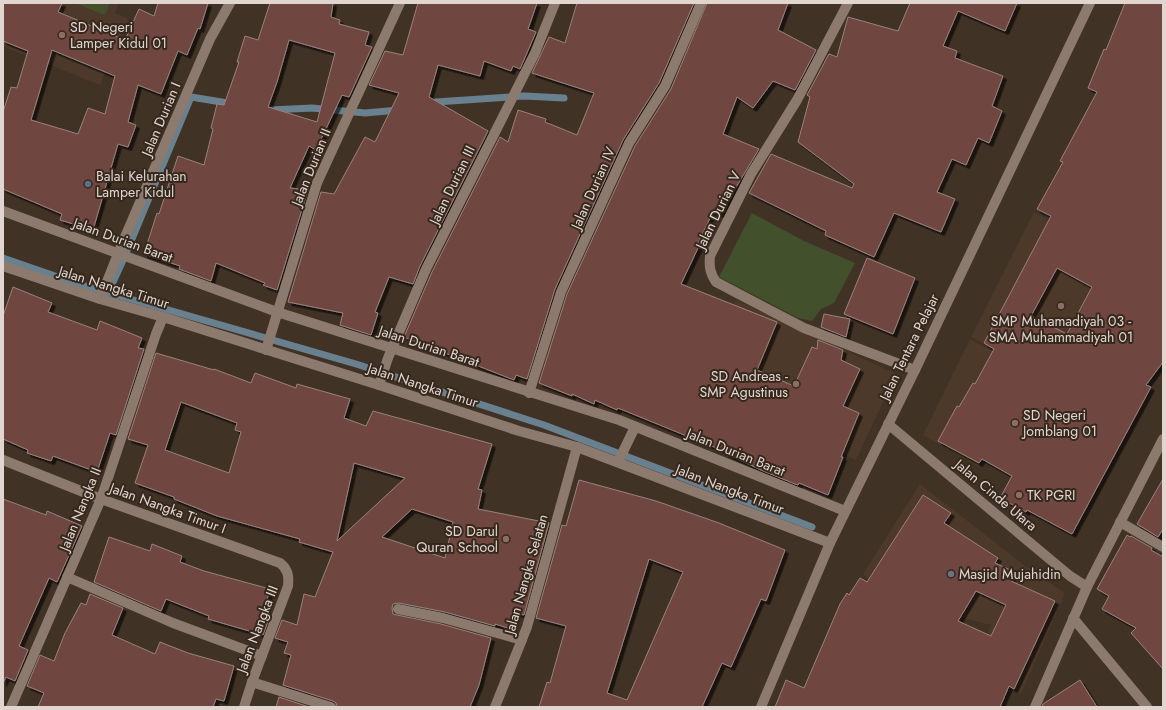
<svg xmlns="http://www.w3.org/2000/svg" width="1166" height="710" viewBox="0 0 1166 710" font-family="Jost,sans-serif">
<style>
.built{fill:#4d3929}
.green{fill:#43502c}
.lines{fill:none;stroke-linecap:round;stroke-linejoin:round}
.stream{stroke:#69808f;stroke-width:7}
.building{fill:#6f4640;stroke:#99827e;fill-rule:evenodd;filter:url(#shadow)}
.service{stroke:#8b7a6d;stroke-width:10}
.minor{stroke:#8b7a6d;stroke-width:10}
.secondary{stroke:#8b7a6d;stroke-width:10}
.education-dot{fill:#8d6e63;stroke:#36281d;stroke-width:1.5}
.service-dot{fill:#5c6f8a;stroke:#36281d;stroke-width:1.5}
.worship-dot{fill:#6b7280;stroke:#36281d;stroke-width:1.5}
.labels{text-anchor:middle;stroke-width:4;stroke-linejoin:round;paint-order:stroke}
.poi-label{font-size:14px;fill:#e0d6cf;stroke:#36281d;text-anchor:start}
.street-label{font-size:14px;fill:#e0d6cf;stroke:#36281d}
</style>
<defs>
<filter id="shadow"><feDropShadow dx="3.5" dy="3.5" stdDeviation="0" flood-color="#0009"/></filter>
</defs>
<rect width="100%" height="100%" fill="#413226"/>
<g class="built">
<polygon points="11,3 119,3 115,13 128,19 100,85 3,46 3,25"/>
<polygon points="1034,212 1152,276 1086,399 971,337"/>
<polygon points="736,300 896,374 856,460 697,393"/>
<polygon points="970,339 1106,411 1031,487 982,460 978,466 923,435"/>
<polygon points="920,484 1024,565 1065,593 1021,694 972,671 991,625 963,618 956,627 893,598 863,574"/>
</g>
<g class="green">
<polygon points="75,3 110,3 105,15"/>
<polygon points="752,213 804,241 855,263 834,303 821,309 812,321 798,318 719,277"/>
</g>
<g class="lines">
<g class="stream">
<polyline points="428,104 436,102 524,96 564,98"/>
<polyline points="270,110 312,108 365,113 399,110"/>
<polyline points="3,258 78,284 356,364 544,425 812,527"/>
<polyline points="108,293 124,258 191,97 234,104"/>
</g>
</g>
<g class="building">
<path d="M3,3H62L58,12L125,40L139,9L154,16L158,3H208L200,29L198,28L187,55L178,51L161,94L138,85L128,122L136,125L128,147L118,144L93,230L60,220L62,214L3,189V112L11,87L17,88L28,51L3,41ZM52,50L115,76L105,114L88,108L78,134L31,120Z"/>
<path d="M270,3H333L331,17L340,20L339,24L369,32L365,45L372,47L349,97L342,95L316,150L309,146L290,188L308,190L277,290L263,285L265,283L216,263L211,281L179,269L180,266L144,254L157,213L159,214L178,156L204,165L213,129L211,128L217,104L224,105L239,62H237L245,36L258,40ZM289,40L335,53L317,122L268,107L277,82Z"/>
<polygon points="418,3 537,3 528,29 536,32 520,69 513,66 511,71 484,61 480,76 438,65 429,97 488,131 420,266 413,284 389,277 375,312 378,313 371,335 340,325 343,313 288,302 321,192 334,194 365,137 375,142 399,93 369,85 385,51 403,55"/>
<polygon points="577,3 694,3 659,83 623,140 555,289 527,379 516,375 514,380 404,337 432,272 500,137 508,142 518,110 546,119 545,122 577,135 594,93 532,73 549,37 565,43"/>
<polygon points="707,3 788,3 778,30 816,50 795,90 773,81 753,108 737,97 723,134 759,149 720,214 714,210 697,245 699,246 681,284 777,322 757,370 794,386 812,347 817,349 818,340 843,350 841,360 860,369 843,406 859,413 841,457 843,457 828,495 799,483 798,485 795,484 761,470 725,453 726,452 618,408 617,410 595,400 594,404 572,394 572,396 539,383 567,294 635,146 671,89"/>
<polygon points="910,3 1017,3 1005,31 958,11 943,46 957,51 955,58 1003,76 992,106 1002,111 989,143 978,138 966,165 952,159 937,192 955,199 941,232 894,213 874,257 825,235 826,231 749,193 771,154 852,188 854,184 798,142 810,97 807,95 829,54 837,57 848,17 898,31"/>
<path d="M1125,3H1163V362L1146,385L1151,387L1072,534L1027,510L1026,512L1000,498L1012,476L982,459L979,463L938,441L957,406L959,407L973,383L975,384L994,349L984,343L1051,216L1037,209L1063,162L1060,161L1097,92L1088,88L1104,49L1106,50ZM1057,268L1092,287L1067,334L1031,316Z"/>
<polygon points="867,258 915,278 893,334 844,314"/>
<polygon points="13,287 52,303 48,312 97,330 100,321 142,338 138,348 144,349 116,435 110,433 97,472 53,456 51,461 27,453 28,450 3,439 3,316"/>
<polygon points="824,314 850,319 846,337 821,327"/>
<path d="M156,353L214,370V369L251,383L255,373L296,388L297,384L350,399L344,418L366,426L373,411L492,444L478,489L482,490L478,509L549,523L524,615L512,612L508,628L495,624V626L445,612L399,603L393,604L392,608L393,614L397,615L441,624L491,638L479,685L470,707H337L336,703L333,701L283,685L291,655L284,653L288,642L275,638L282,620L297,625L304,594L315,597L333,552L299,542L300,539L217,516L174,499V497L135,483L148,445L128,439ZM181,402L237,423L235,430L241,432L229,473L165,450ZM354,463L405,478L337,541ZM412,509L453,522L445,558L382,537Z"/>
<polygon points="1163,479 1163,529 1158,537 1137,524"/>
<path d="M579,480L656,501L719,523L785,550L766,601L761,599L731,667L722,663L702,707H539L547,682L550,683L566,626L536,618L562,525L566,526ZM649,559L683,572L627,700L607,693Z"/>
<path d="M923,495L951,513L944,523L998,558L995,563L1015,572L1011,581L1055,601L1014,689L1009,686L1000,707H775L786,680L804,688L840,604L847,593L849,595L860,578L867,582ZM976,591L1006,605L991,636L958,621Z"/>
<polygon points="3,499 46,515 47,511 82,526 57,582 49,578 19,646 28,650 15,681 6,677 3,683"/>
<polygon points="1127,535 1130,537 1131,536 1152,548 1151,550 1163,557 1163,669 1131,633 1136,628 1102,609 1109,596 1097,589"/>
<polygon points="109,537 150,551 152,544 182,556 180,562 204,571 270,589 263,614 270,616 263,635 208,619 209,616 166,599 161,611 94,582"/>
<polygon points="90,594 123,608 112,635 155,654 160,642 188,653 234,666 224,701 216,699 213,707 38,707 44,693 27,686 40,655 54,661 65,633 81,603 86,605"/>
<polygon points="1080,680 1097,707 1042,707 1043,704"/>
<polygon points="279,697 309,707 276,707"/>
</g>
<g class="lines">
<polyline class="service" points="67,577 173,623 262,656"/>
<g class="minor">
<path d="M848,3L797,100L751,174L710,256C709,267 710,273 716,282L804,328L915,370"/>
<polyline points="3,211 277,312 619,420 845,511"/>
<polyline points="3,266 100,299 163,317 379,385 519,431 577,447 830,543"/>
<polyline points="100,299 122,244 210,39 230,3"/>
<polyline points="266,350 317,183 400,3"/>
<polyline points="379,385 388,358 426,269 535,53 555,3"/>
<polyline points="529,393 561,292 629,143 665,86 701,3"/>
<polyline points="888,424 1070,576 1087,587"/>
<path d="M3,460L101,499L280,563C288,569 289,576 288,586L252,682L244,707"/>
<polyline points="618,462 635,427"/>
<polyline points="1120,522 1163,547"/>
<polyline points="398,609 443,618 522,640"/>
<polyline points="1073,618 1147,707"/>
<polyline points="252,682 331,707"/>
<polyline points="11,707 101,499 156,334 163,317"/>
<polyline points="495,707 527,627 577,447"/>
<polyline points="1035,707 1087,587 1163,439"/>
</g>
<polyline class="secondary" points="761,707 830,543 915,370 1090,3"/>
</g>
<g class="education-dot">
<circle cx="62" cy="35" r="4"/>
<circle cx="1061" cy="306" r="4"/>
<circle cx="796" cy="384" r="4"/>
<circle cx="1015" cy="423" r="4"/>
<circle cx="1019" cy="495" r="4"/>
<circle cx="506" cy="539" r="4"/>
</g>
<circle class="service-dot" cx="88" cy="184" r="4"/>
<circle class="worship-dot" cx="951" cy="574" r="4"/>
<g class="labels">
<g class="poi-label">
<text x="70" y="32">SD Negeri<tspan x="70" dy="16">Lamper Kidul 01</tspan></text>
<text x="96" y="181">Balai Kelurahan<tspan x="96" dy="16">Lamper Kidul</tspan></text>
<text x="1061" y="326" text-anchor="middle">SMP Muhamadiyah 03 -<tspan x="1061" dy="16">SMA Muhammadiyah 01</tspan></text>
<text x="788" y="381" text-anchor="end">SD Andreas -<tspan x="788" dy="16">SMP Agustinus</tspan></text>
<text x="1023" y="420">SD Negeri<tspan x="1023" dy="16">Jomblang 01</tspan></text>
<text x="1027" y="500">TK PGRI</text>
<text x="498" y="536" text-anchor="end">SD Darul<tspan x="498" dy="16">Quran School</tspan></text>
<text x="959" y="579">Masjid Mujahidin</text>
</g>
<g class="street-label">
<text transform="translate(161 119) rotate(-67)" y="5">Jalan Durian I</text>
<text transform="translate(311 167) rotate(-68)" y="5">Jalan Durian II</text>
<text transform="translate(452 185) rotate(-64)" y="5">Jalan Durian III</text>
<text transform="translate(593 188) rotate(-66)" y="5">Jalan Durian IV</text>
<text transform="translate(718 210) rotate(-64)" y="5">Jalan Durian V</text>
<text transform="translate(123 240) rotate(20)" y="5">Jalan Durian Barat</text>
<text transform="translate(114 287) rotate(17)" y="5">Jalan Nangka Timur</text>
<text transform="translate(429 346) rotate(18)" y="5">Jalan Durian Barat</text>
<text transform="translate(909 347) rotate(-64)" y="5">Jalan Tentara Pelajar</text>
<text transform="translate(423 385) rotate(18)" y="5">Jalan Nangka Timur</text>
<text transform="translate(736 452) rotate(22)" y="5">Jalan Durian Barat</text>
<text transform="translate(730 489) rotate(21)" y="5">Jalan Nangka Timur</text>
<text transform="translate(996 495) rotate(40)" y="5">Jalan Cinde Utara</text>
<text transform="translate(168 508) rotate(20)" y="5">Jalan Nangka Timur I</text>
<text transform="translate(80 509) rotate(-68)" y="5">Jalan Nangka II</text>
<text transform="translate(526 574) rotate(-74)" y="5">Jalan Nangka Selatan</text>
<text transform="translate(257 629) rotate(-69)" y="5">Jalan Nangka III</text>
</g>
</g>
<rect width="1166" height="710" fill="none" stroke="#e0d6cf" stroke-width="8"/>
</svg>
